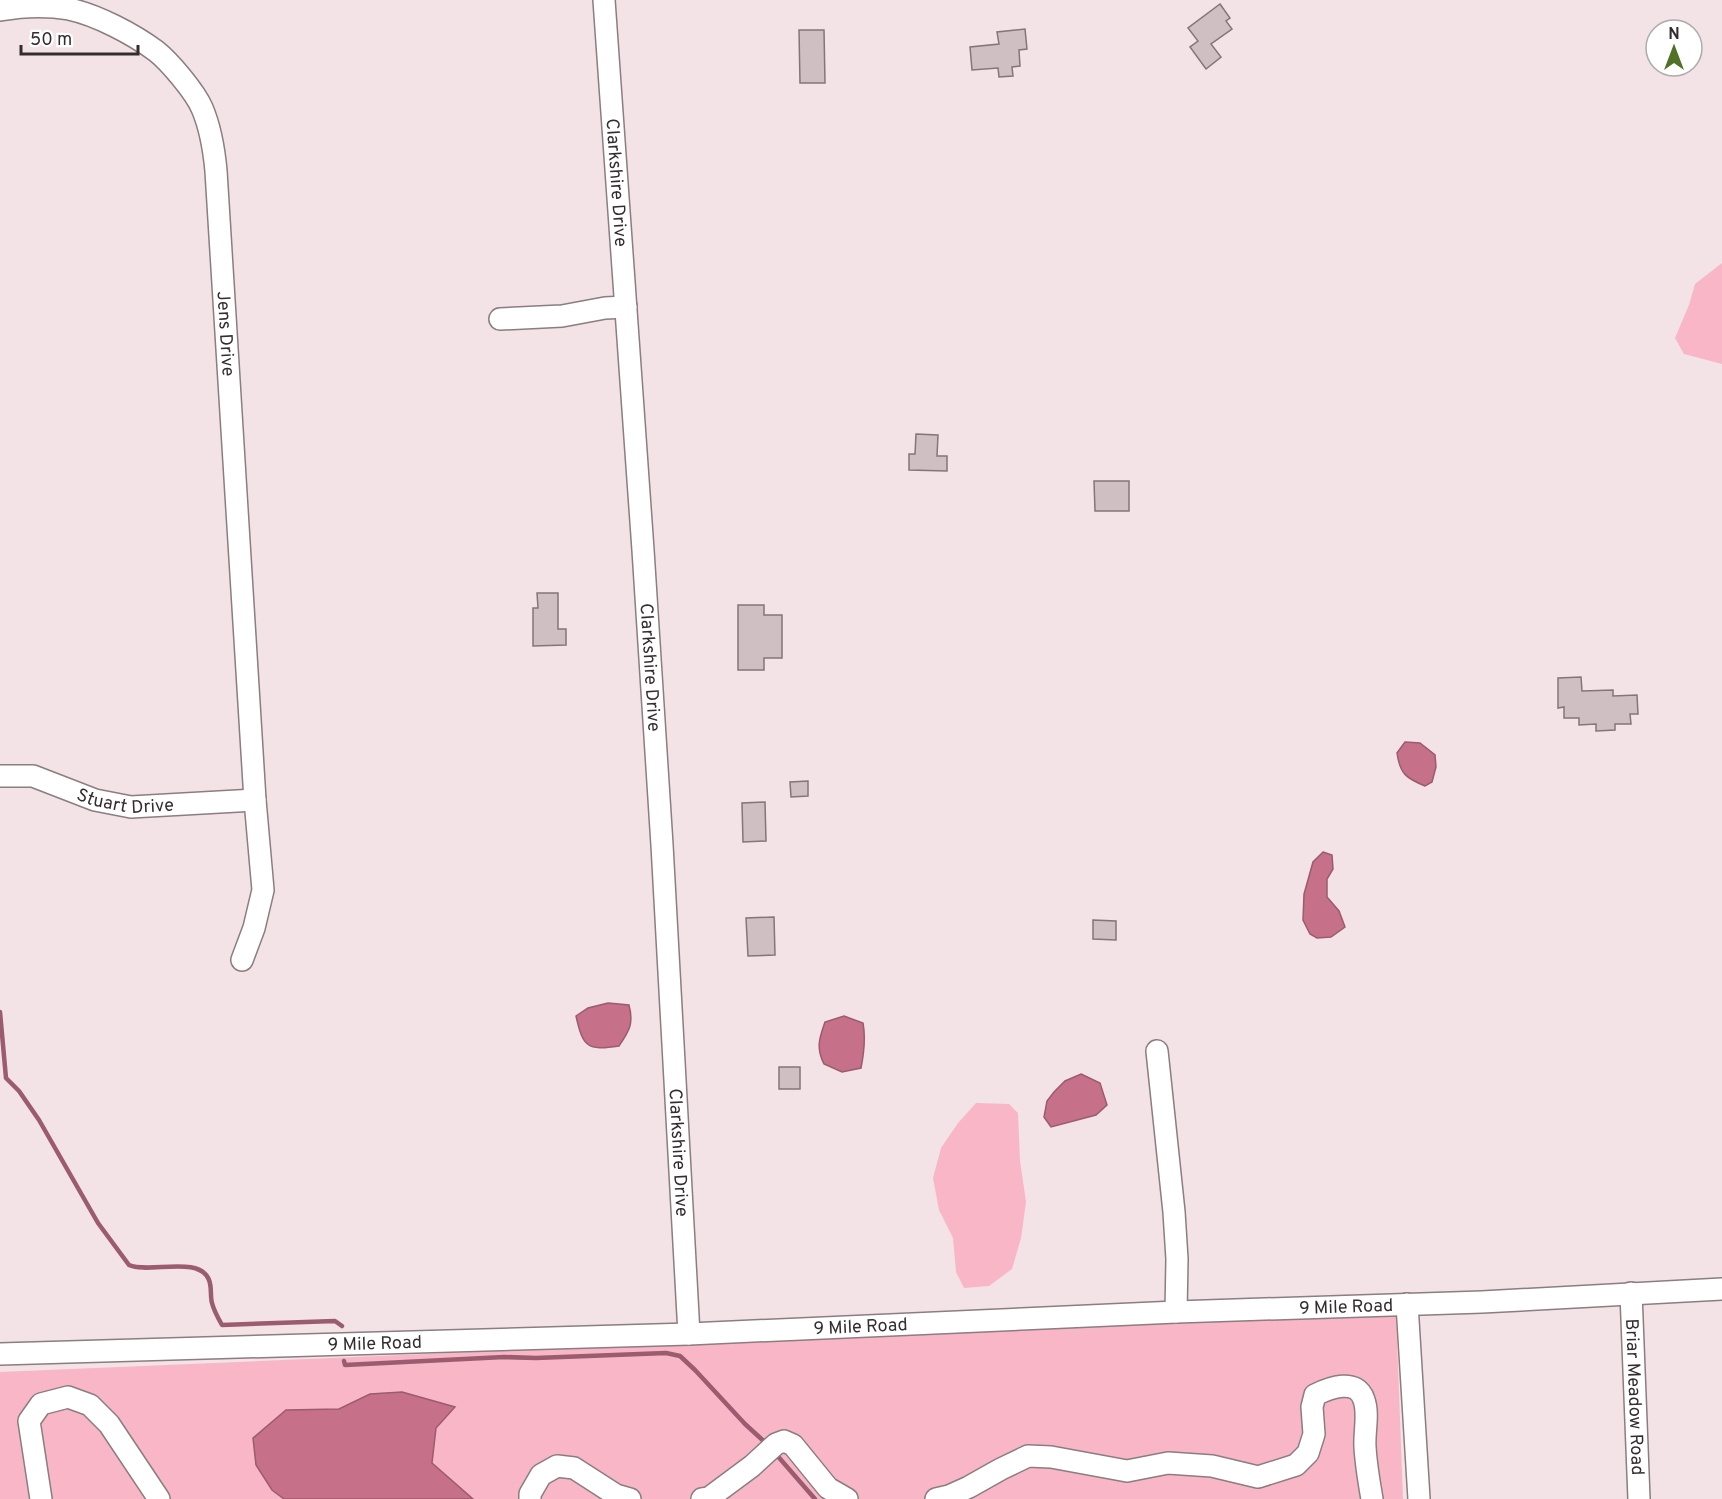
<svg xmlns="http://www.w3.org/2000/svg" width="1722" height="1499" viewBox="0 0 1722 1499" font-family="Overpass,sans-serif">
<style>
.green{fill:#f9b6c7}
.water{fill:#c67089;stroke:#9a5c6e;stroke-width:1.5}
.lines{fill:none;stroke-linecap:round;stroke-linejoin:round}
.stream{stroke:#9a5c6e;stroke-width:4.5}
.building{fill:#cfbfc3;stroke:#837578;stroke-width:1.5}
.minor-casing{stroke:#8b7d80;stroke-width:24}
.minor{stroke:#fff;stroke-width:21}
.labels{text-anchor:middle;stroke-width:5;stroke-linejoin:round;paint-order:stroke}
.street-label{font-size:18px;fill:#342d2f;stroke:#fff}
</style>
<rect width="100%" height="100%" fill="#f3e2e6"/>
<g class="green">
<polygon points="1722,263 1722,364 1684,354 1675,338 1689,305 1695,284"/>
<polygon points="976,1103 1009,1104 1018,1113 1020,1161 1026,1202 1021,1238 1012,1269 989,1286 964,1288 956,1272 953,1238 939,1210 933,1178 941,1148 958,1123"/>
<polygon points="1396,1313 1403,1499 0,1499 0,1372"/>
</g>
<g class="water">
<path d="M1405,742L1420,743L1435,755L1436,767L1432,782L1425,786C1406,778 1400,774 1397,753Z"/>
<polygon points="1323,852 1332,855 1333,869 1327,879 1327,897 1339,911 1345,927 1331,937 1317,938 1310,934 1303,920 1304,894 1313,862"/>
<path d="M608,1003L629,1005C634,1024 629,1031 619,1046C587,1051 583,1047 576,1016L588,1008Z"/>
<path d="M844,1016L863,1023C866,1039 864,1053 861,1068L842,1072L824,1064C816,1048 819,1039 825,1022Z"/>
<polygon points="1081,1074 1100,1083 1107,1105 1096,1115 1051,1127 1044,1117 1047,1101 1054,1092 1065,1081"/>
<polygon points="402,1392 455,1407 436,1428 432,1463 473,1499 284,1499 272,1490 256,1465 253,1438 286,1410 339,1409 370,1394"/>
</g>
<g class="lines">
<g class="stream">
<path d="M0,1012L6,1078L19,1091L39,1120L98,1223L129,1265C148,1274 200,1255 209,1280C212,1287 210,1296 212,1303C214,1311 218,1318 222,1325L335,1321L342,1326"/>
<polyline points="344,1361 345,1365 504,1357 536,1358 666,1353 680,1356 695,1370 745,1424 768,1445"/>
<polyline points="775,1453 815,1499"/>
</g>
</g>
<g class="building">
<polygon points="1220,4 1230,18 1226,21 1232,29 1211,44 1221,57 1206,69 1190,47 1198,41 1188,28"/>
<polygon points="1025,29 1027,49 1019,50 1020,66 1012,67 1013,76 999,77 998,68 972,70 970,47 999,44 997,32"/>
<polygon points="799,30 824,30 825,83 800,83"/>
<polygon points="916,434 938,435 937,456 947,456 947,471 909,470 909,454 915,454"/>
<polygon points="1094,481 1129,481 1129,511 1095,511"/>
<polygon points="537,593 558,593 558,629 566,629 566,645 533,646 533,608 538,608"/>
<polygon points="738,605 764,605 764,615 782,615 782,658 764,658 764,670 738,670"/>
<polygon points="1581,677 1582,691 1613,690 1613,696 1637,695 1638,714 1630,714 1631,724 1615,724 1615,730 1596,731 1596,724 1579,725 1579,718 1564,718 1564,707 1558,708 1558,678"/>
<polygon points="808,781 808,796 791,797 790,782"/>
<polygon points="765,802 766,841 743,842 742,803"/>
<polygon points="774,917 775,955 748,956 746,918"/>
<polygon points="1093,920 1116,921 1116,940 1093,939"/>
<rect x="779" y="1067" width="21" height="22"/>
</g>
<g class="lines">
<defs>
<g id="minor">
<path id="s1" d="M604,0L643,550L662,845L689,1334"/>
<path id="s2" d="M0,10C23,6 46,5 69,9C97,15 133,34 156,51C170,62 195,92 202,108C211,129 214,149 216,171L255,800L263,890L254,928L242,960"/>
<polyline points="500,319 562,316 605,308 626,307"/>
<path id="s3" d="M0,776H33L95,800L131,807L255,800"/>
<polyline points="1157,1051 1174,1212 1177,1259 1176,1312"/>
<path id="s4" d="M1631,1293L1639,1499"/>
<polyline points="1407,1304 1419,1499"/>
<path id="s5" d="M0,1354L689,1334L1176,1312L1482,1302L1722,1289"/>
<polyline points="41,1499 29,1421 41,1404 68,1397 90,1405 109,1424 159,1499"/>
<polyline points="530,1499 530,1494 541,1475 557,1466 574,1468 616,1495 630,1499"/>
<polyline points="702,1499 709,1498 752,1466 776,1444 784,1441 793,1445 828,1488 847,1499"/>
<path d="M936,1499L949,1496L969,1487L1001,1469L1028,1456L1051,1457L1127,1471L1168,1463L1212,1466L1258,1477L1296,1465L1308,1453L1314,1434L1312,1407L1315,1395C1329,1388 1357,1377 1364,1400C1369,1414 1364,1432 1365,1447C1366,1464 1369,1482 1372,1499"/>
</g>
</defs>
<use href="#minor" class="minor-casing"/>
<use href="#minor" class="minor"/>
</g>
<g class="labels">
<g class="street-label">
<text dy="6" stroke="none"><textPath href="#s1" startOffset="183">Clarkshire Drive</textPath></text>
<text dy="6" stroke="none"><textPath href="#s2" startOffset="468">Jens Drive</textPath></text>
<text dy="6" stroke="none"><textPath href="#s1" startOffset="669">Clarkshire Drive</textPath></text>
<text dy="6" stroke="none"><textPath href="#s3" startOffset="130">Stuart Drive</textPath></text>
<text dy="6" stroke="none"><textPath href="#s1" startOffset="1155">Clarkshire Drive</textPath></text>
<text dy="6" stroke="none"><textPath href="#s5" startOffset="1347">9 Mile Road</textPath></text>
<text dy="6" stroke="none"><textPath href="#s5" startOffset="861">9 Mile Road</textPath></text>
<text dy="6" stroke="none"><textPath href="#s5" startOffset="375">9 Mile Road</textPath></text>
<text dy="6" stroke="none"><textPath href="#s4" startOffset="104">Briar Meadow Road</textPath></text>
</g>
</g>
<g transform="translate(1674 48)"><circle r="28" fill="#ffffff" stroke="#aeabac" stroke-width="1.5"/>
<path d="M0-4.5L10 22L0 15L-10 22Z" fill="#517127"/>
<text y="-9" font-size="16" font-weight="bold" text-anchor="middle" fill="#342d2f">N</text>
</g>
<path d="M21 45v9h117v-9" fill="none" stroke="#342d2f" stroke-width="3"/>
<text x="30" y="45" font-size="18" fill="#342d2f" stroke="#ffffff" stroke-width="4.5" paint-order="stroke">50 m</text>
</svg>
